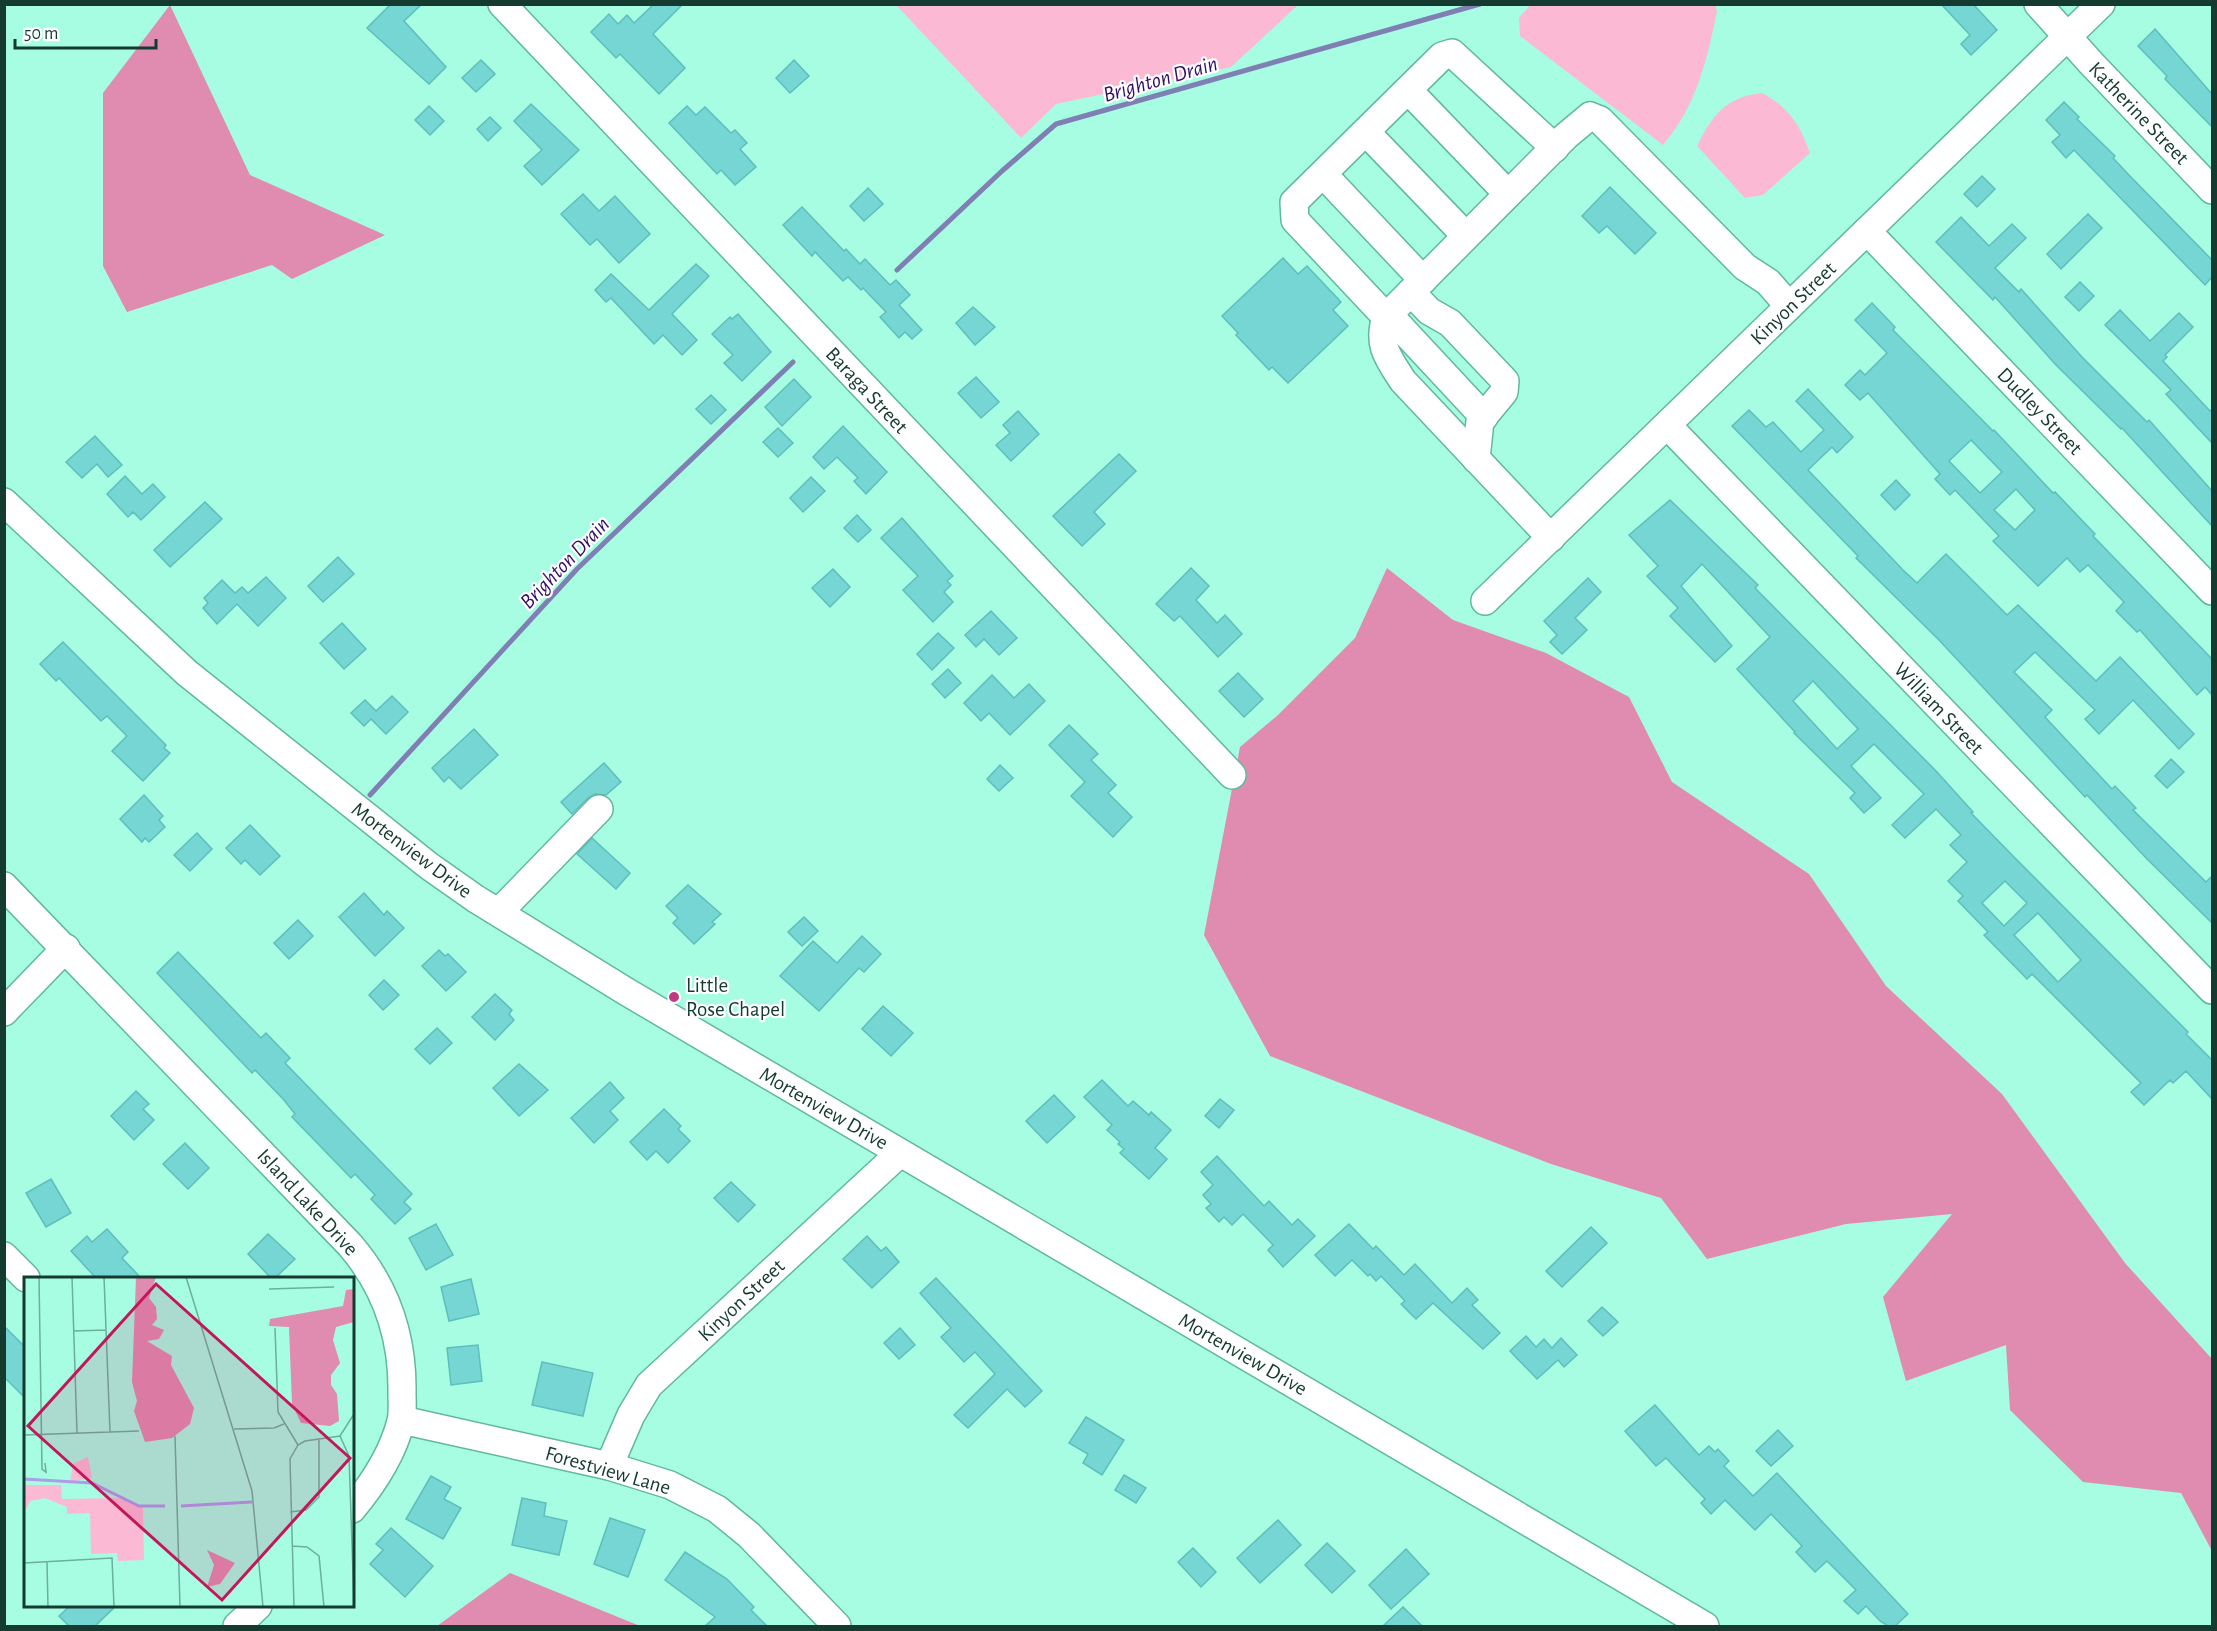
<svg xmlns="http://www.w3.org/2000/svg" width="2217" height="1631" viewBox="0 0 2217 1631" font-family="'Alegreya Sans',sans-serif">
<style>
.green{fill:#fcb9d4}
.forest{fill:#e08bb0}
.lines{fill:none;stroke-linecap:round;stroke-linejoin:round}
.stream{stroke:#7f7fb3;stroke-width:5}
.building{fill:#75d6d3;stroke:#5dbfbc;stroke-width:1.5;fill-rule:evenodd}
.minor-casing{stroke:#62b89f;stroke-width:30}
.minor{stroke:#fff;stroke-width:27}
.poi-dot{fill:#bf3b7f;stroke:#fff;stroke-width:2}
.labels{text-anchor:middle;stroke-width:4.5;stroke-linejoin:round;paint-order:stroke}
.street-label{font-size:21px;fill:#153a30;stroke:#fff}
.poi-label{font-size:21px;fill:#153a30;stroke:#fff;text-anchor:start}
.water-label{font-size:22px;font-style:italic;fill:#320e6a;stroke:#fff}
.inset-river{fill:none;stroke:#ad9deb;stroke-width:3}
.inset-road{fill:none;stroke:#6caf9b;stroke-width:1.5}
.view{fill:#c2185b;fill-opacity:0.15;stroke:#c2185b;stroke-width:3}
.inset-edge{fill:none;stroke:#153a30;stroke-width:3}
</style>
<rect width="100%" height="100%" fill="#a6fde2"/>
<g class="green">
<path d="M1531,4L1715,5L1717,11C1707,61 1696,106 1663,145L1520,36L1519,18Z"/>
<polygon points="896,5 1298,5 1231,67 1056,104 1021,138"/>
<path d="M1762,93C1789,107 1800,125 1810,153L1763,195L1745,198L1697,146C1712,116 1725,97 1762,93Z"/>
</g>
<g class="forest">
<polygon points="170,5 250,175 385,235 292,279 272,265 127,312 103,266 103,93"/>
<polygon points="1387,568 1453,620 1546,653 1629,697 1672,782 1809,874 1886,986 2002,1094 2125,1263 2212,1359 2212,1551 2181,1493 2083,1482 2010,1410 2006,1345 1906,1381 1883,1297 1952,1214 1846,1224 1707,1259 1661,1198 1551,1164 1270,1056 1204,935 1240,747 1278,715 1355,638"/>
<polygon points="510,1573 640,1626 437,1626"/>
</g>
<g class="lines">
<g class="stream">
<polyline points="897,270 1002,171 1056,124 1480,4"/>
<polyline points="370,795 577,569 793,362"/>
</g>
</g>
<g class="building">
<polygon points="391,4 422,4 404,21 446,67 429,84 367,28"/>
<polygon points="654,4 683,4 653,34 685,68 659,94 620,54 616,58 591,32 609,14 618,24 627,15 634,23"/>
<polygon points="1941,4 1973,4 1997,30 1971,55 1961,44 1970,35"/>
<polygon points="2155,29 2212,94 2212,127 2165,79 2167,76 2138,46"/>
<polygon points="481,60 495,74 476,92 462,78"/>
<polygon points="794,60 809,76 790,93 776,78"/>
<polygon points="2064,102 2079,117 2077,119 2115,156 2113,158 2127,173 2212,260 2212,277 2205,285 2074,150 2066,158 2052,142 2060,135 2046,120"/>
<polygon points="531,104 579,150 542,185 524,166 542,150 514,121"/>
<polygon points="429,106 444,121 430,135 415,120"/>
<polygon points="687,106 696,115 705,107 731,133 735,130 747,143 740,149 756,167 735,185 721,170 717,174 669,123"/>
<polygon points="490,117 501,128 488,141 477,129"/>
<polygon points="1982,176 1995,189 1977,207 1964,194"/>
<polygon points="1610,187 1656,233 1635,254 1607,226 1599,233 1582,216"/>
<polygon points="868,188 883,204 864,221 850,206"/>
<polygon points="583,194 599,211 615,196 650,234 619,263 597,239 590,245 561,214"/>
<polygon points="802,207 844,251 846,249 860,264 865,259 890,285 896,280 910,295 899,305 922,330 912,339 905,332 899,338 880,317 886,312 863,288 861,290 848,277 843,281 815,252 812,256 783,225"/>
<polygon points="2088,214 2102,228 2061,269 2047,254"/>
<polygon points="1961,217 1989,246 2012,224 2026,238 1995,268 2019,292 2021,289 2082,357 2147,422 2149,420 2212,491 2212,526 2122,428 2121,429 2056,365 1995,297 1993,300 1936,242"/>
<polygon points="1283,258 1298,274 1307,266 1341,302 1333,310 1348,326 1288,383 1272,367 1269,370 1236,335 1238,333 1222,316"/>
<polygon points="696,264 709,276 672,314 697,340 682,355 663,335 654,344 611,298 606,302 595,290 611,274 649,310"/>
<polygon points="2080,282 2094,296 2079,311 2065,297"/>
<path d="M1872,303L1895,327L1893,330L1993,431L1994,430L2053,493L2055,492L2095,534L2093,536L2212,659V695L2205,687L2197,695L2140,630L2137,632L2116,611L2124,602L2088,565L2080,572L2067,558L2038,586L1993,541L1999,536L1955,490L1950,495L1935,479L1940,474L1868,393L1860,400L1845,385L1860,370L1865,375L1887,353L1855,320ZM1971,440L2002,472L1980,493L1949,461ZM2016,489L2035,510L2015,530L1994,510Z"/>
<polygon points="973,307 995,327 975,345 956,323"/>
<polygon points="2120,310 2150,341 2179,313 2193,327 2165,355 2167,357 2163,361 2210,411 2212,409 2212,443 2166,394 2171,390 2105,325"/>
<polygon points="738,314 771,352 742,381 724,363 733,355 712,334 730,317 732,319"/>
<polygon points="976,377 999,402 981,418 958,393"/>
<polygon points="794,379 811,397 782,426 765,407"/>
<polygon points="1808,389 1853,437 1837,453 1832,447 1808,470 1903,570 1917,583 1946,554 2007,615 2018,605 2096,681 2120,657 2194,734 2179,749 2133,700 2099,734 2085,719 2095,710 2035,652 2014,672 2052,710 2045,717 2112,789 2115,786 2136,808 2133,810 2206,882 2212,876 2212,923 2147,859 2087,795 2085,797 1939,640 1856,558 1858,556 1830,527 1732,426 1749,410 1766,427 1773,422 1801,452 1824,430 1796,401"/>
<polygon points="711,395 726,410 711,424 696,409"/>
<polygon points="1018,411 1039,434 1011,461 996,445 1010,433 1003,425"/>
<polygon points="843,426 887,472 866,494 854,481 858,478 837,457 824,469 813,457"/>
<polygon points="778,428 793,443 778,457 763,442"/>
<polygon points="95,436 122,465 108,477 97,464 82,478 66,462"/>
<polygon points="1119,454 1136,471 1094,512 1105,524 1082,546 1053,516"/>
<polygon points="125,476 142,494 153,484 165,497 141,520 133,512 128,517 107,494"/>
<polygon points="811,477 825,491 803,512 790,498"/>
<polygon points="1896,480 1910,495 1895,510 1881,495"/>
<path d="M1670,500L1758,585L1755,588L1937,772L1973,812L1971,813L2013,856L2188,1032L2186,1034L2212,1060V1099L2186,1071L2173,1083L2170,1080L2144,1105L2131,1092L2141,1083L2032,974L2027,979L1984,935L1988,932L1958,901L1963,896L1948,881L1967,862L1950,845L1961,835L1936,809L1905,838L1892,825L1924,794L1874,744L1851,766L1881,798L1864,813L1850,798L1855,793L1794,733L1795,732L1737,669L1770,637L1702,564L1681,586L1732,646L1715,662L1670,616L1678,608L1647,576L1658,566L1629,535ZM1813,681L1858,729L1837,749L1793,701ZM2005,881L2027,903L2004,926L1982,903ZM2038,913L2081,960L2058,982L2014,935Z"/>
<polygon points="205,502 222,519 170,567 154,550"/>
<polygon points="857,515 871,530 858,542 844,528"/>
<polygon points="902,518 953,576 947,581 951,585 944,592 953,602 933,622 903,590 918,576 881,538"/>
<polygon points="338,557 354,574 323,602 308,586"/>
<polygon points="1191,568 1209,586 1196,600 1217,623 1225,615 1242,634 1218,657 1180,616 1174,621 1156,604"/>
<polygon points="833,569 850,587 830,607 812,588"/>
<polygon points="266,577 286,598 258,626 237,604 217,624 203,608 208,603 204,598 222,580 235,593 242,587 248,593"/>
<polygon points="1588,578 1601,592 1575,618 1587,630 1562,654 1550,642 1557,635 1544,621"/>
<polygon points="991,611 1017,638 999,655 984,639 976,647 965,635"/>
<polygon points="342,623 366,649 344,669 320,643"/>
<polygon points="938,633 954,648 932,670 917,654"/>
<polygon points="63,642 166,745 164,748 170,753 143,781 112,751 127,736 107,716 101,721 59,678 56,681 40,664"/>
<polygon points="948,669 961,683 945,698 932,684"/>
<polygon points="1238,673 1263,699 1244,717 1219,691"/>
<polygon points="992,675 1014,698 1029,684 1045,701 1010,735 989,713 981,721 964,703"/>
<polygon points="392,696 408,712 386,734 371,719 364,726 351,713 365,700 376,711"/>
<polygon points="1069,725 1098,754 1091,760 1116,785 1108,793 1132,817 1113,837 1071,796 1085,782 1049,745"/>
<polygon points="474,729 498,755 461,789 449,777 444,782 432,768"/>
<polygon points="2171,759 2184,772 2167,788 2155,776"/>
<polygon points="604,763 621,782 606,795 595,794 588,798 572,814 561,802"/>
<polygon points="1000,765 1013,778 999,791 987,779"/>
<polygon points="144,795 163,816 159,820 165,827 149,842 145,838 142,842 120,819"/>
<polygon points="250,825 280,856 260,875 245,860 241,864 226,848"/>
<polygon points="197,833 212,849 190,871 174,855"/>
<polygon points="592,838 630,873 616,889 577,854"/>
<polygon points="688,885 721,914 712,922 715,924 694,944 673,923 678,918 666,906"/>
<polygon points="364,893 384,915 387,911 404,928 375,956 339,917"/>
<polygon points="804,917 818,931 802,946 788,932"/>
<polygon points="298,920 313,936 289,959 274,943"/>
<polygon points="862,936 881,954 864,972 859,968 819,1011 780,976 813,941 837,963"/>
<polygon points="439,950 445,956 448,954 466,972 446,991 422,966"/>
<polygon points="178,952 261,1038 266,1033 290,1058 285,1063 412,1194 404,1202 411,1209 395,1224 371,1199 375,1195 355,1174 351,1178 292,1117 295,1114 284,1100 255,1070 252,1073 157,973"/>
<polygon points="384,980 399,995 383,1010 369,995"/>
<polygon points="495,994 512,1010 509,1014 514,1020 495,1040 472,1017"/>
<polygon points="883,1006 913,1033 891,1056 862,1029"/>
<polygon points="437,1028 452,1043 430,1064 415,1049"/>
<polygon points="519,1064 548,1090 519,1116 493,1088"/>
<polygon points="1102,1080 1128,1106 1133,1101 1149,1115 1151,1112 1171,1130 1155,1148 1167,1159 1149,1179 1120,1153 1124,1149 1118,1144 1120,1142 1107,1130 1112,1125 1084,1097"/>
<polygon points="610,1082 624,1098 610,1111 618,1120 594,1143 571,1118"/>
<polygon points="136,1091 149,1104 143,1109 154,1120 134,1140 111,1116"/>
<polygon points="1054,1095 1075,1117 1047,1143 1026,1121"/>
<polygon points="1220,1099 1234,1110 1219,1128 1205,1116"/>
<polygon points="664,1109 681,1126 678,1129 690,1141 668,1163 656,1151 647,1160 630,1142"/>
<polygon points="185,1143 209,1168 188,1189 163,1164"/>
<polygon points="1217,1156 1264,1206 1269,1201 1292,1225 1298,1219 1315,1236 1283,1267 1268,1250 1273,1245 1243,1214 1232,1225 1224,1217 1219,1222 1206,1208 1211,1204 1203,1195 1213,1185 1201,1172"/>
<polygon points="51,1179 71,1213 46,1227 26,1193"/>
<polygon points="731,1182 755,1205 738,1222 714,1198"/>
<polygon points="436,1224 453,1255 426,1270 409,1238"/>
<polygon points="1349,1224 1373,1249 1376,1246 1404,1275 1415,1264 1452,1303 1467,1288 1478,1300 1472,1305 1500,1333 1483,1349 1433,1303 1416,1319 1401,1304 1405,1301 1381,1276 1376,1281 1370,1274 1368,1276 1352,1260 1335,1276 1315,1255"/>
<polygon points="1591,1227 1607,1243 1562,1287 1546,1271"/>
<polygon points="107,1229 128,1252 122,1258 141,1278 96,1278 71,1251 87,1236 92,1242"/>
<polygon points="268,1234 295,1259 275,1278 271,1278 248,1254"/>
<polygon points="867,1236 881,1251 886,1247 899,1262 872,1288 843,1259"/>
<polygon points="936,1278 1042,1391 1025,1407 1007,1389 968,1428 954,1415 995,1374 975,1352 964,1362 941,1337 951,1328 920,1293"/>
<polygon points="471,1279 479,1314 449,1321 441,1287"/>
<polygon points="1602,1307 1618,1322 1603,1336 1588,1321"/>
<polygon points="4,1326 26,1348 26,1399 4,1377"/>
<polygon points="900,1328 915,1345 899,1359 884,1343"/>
<polygon points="1526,1336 1536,1347 1544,1339 1552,1348 1561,1338 1577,1355 1564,1367 1558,1360 1537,1379 1510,1351"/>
<polygon points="478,1345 482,1381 451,1385 447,1348"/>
<polygon points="542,1362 593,1373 583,1416 532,1405"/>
<polygon points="1655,1405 1699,1455 1709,1446 1715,1452 1718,1449 1729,1461 1724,1466 1753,1496 1777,1473 1908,1614 1895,1626 1888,1626 1880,1621 1866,1606 1858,1614 1844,1601 1856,1590 1827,1561 1815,1572 1796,1552 1802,1546 1771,1514 1755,1530 1725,1500 1711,1514 1701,1503 1705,1499 1666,1458 1656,1466 1625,1431"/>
<polygon points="1086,1417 1124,1440 1102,1475 1083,1463 1088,1454 1069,1443"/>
<polygon points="1778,1430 1793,1446 1771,1466 1756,1451"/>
<polygon points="1124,1475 1146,1488 1136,1503 1115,1490"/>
<polygon points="431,1476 451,1487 444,1499 461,1508 443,1539 406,1519"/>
<polygon points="522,1498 546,1503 544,1516 567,1521 559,1555 512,1545"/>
<polygon points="610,1518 645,1530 628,1577 594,1564"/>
<polygon points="1278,1520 1301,1545 1260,1583 1237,1558"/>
<polygon points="391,1528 433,1566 405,1597 370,1564 383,1550 376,1544"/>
<polygon points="1327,1543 1355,1571 1332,1593 1305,1565"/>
<polygon points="1193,1548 1216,1572 1201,1587 1178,1562"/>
<polygon points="1406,1549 1429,1574 1391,1609 1369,1585"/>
<polygon points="685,1552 727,1579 754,1607 751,1610 767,1626 705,1626 715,1617 665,1580"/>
<polygon points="71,1605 117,1605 95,1626 69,1626 59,1616"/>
<polygon points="1403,1607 1422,1626 1383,1626"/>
</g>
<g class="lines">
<defs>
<g id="minor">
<polyline points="502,4 1232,775"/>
<polyline points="2038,4 2091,63 2212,190"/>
<polyline points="1408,90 1508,194"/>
<polyline points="1366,132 1466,236"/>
<polyline points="1323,174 1423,280"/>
<polyline points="1867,231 2212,591"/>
<polyline points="1411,292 1429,311 1450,323 1505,381 1504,392 1480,421 1476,459"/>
<polyline points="1389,315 1484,417"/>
<polyline points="1386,317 1295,220 1294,202 1442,56 1452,53 1555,148"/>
<polyline points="1667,425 2212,990"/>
<polyline points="4,502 187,673 429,866 476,899 627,992 1705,1626"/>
<path d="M1551,538L1403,381C1388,358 1377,345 1386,317L1566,136L1590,116L1600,120L1745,267L1768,282L1789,306"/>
<polyline points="1485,601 2101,4"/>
<path d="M4,886L350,1245C387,1288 403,1337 402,1393C402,1402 403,1413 401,1421C393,1453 373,1484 352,1509"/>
<polyline points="499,912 599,809"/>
<polyline points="4,1012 66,948"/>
<polyline points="4,1256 26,1278"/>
<polyline points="402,1420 609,1466 670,1485 717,1509 749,1535 837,1626"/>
<polyline points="609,1466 631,1415 649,1385 900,1153"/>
<polyline points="237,1626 258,1606"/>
</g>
</defs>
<use href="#minor" class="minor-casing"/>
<use href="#minor" class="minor"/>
</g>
<circle class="poi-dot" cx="674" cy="997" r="6"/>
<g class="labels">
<g class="street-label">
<text transform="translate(2139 113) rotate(46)" y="7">Katherine Street</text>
<text transform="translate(1793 303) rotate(-44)" y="7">Kinyon Street</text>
<text transform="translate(867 390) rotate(47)" y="7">Baraga Street</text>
<text transform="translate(2040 411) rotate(46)" y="7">Dudley Street</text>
<text transform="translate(1939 708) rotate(46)" y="7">William Street</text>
<text transform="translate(412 850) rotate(37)" y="7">Mortenview Drive</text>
<text transform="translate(824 1108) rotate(30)" y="7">Mortenview Drive</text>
<text transform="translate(308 1202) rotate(47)" y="7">Island Lake Drive</text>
<text transform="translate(741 1300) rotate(-43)" y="7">Kinyon Street</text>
<text transform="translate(1243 1354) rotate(30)" y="7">Mortenview Drive</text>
<text transform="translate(608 1470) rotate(16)" y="7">Forestview Lane</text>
</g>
<g class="poi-label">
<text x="686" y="992">Little<tspan x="686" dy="24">Rose Chapel</tspan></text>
</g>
<g class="water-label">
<text transform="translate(1160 78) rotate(-16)" y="8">Brighton Drain</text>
<text transform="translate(564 562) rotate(-46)" y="8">Brighton Drain</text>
</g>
</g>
<g transform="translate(24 1277)">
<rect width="330" height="330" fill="#a6fde2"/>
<path d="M64,180L68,201L46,205L49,187ZM0,208H37L38,222L95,221L119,231L120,283L94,284L93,276L67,277L66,236L43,237V230L21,221L6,224L0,236Z" fill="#fcb9d4"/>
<path d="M112,0H132L125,21L132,30L133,42L128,48L140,53L135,62L123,64L148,79L147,88L170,131L166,147L148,161L121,165L110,134L113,124L108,105ZM330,12V45L312,50L309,63L316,86L307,98V108L313,117L315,144L306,149L277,146L268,127L265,50L245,49L246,42L319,29L322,13ZM183,273L211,286L196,307L183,310L190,288Z" fill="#e08bb0"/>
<path class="inset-river" d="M0,202L68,206L115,229H141M157,229L228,225"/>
<path class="inset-road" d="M15,0L18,192L22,195L21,186M48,0L53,156M80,0L86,155M162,0L228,214L239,330M245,12L310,10M251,51L254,135L274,168M49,54L82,53M210,152L250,151L260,147M0,158L115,154M151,159L156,330M316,159L325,179L330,327M266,235L282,233L295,220V163M268,269L283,270L295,279L300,330M23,285L24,330M0,286L88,281L90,330M270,330L266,182L274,168L281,164L316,159L330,137"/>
<path class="view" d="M132,7L326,181L198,323L4,149Z"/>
<rect width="330" height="330" class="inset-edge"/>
</g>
<rect width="2217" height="1631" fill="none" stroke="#153a30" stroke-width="12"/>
<path d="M15 39v9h141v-9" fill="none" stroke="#153a30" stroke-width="3"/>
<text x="24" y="39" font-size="18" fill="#153a30" stroke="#ffffff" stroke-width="4.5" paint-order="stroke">50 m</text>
</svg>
